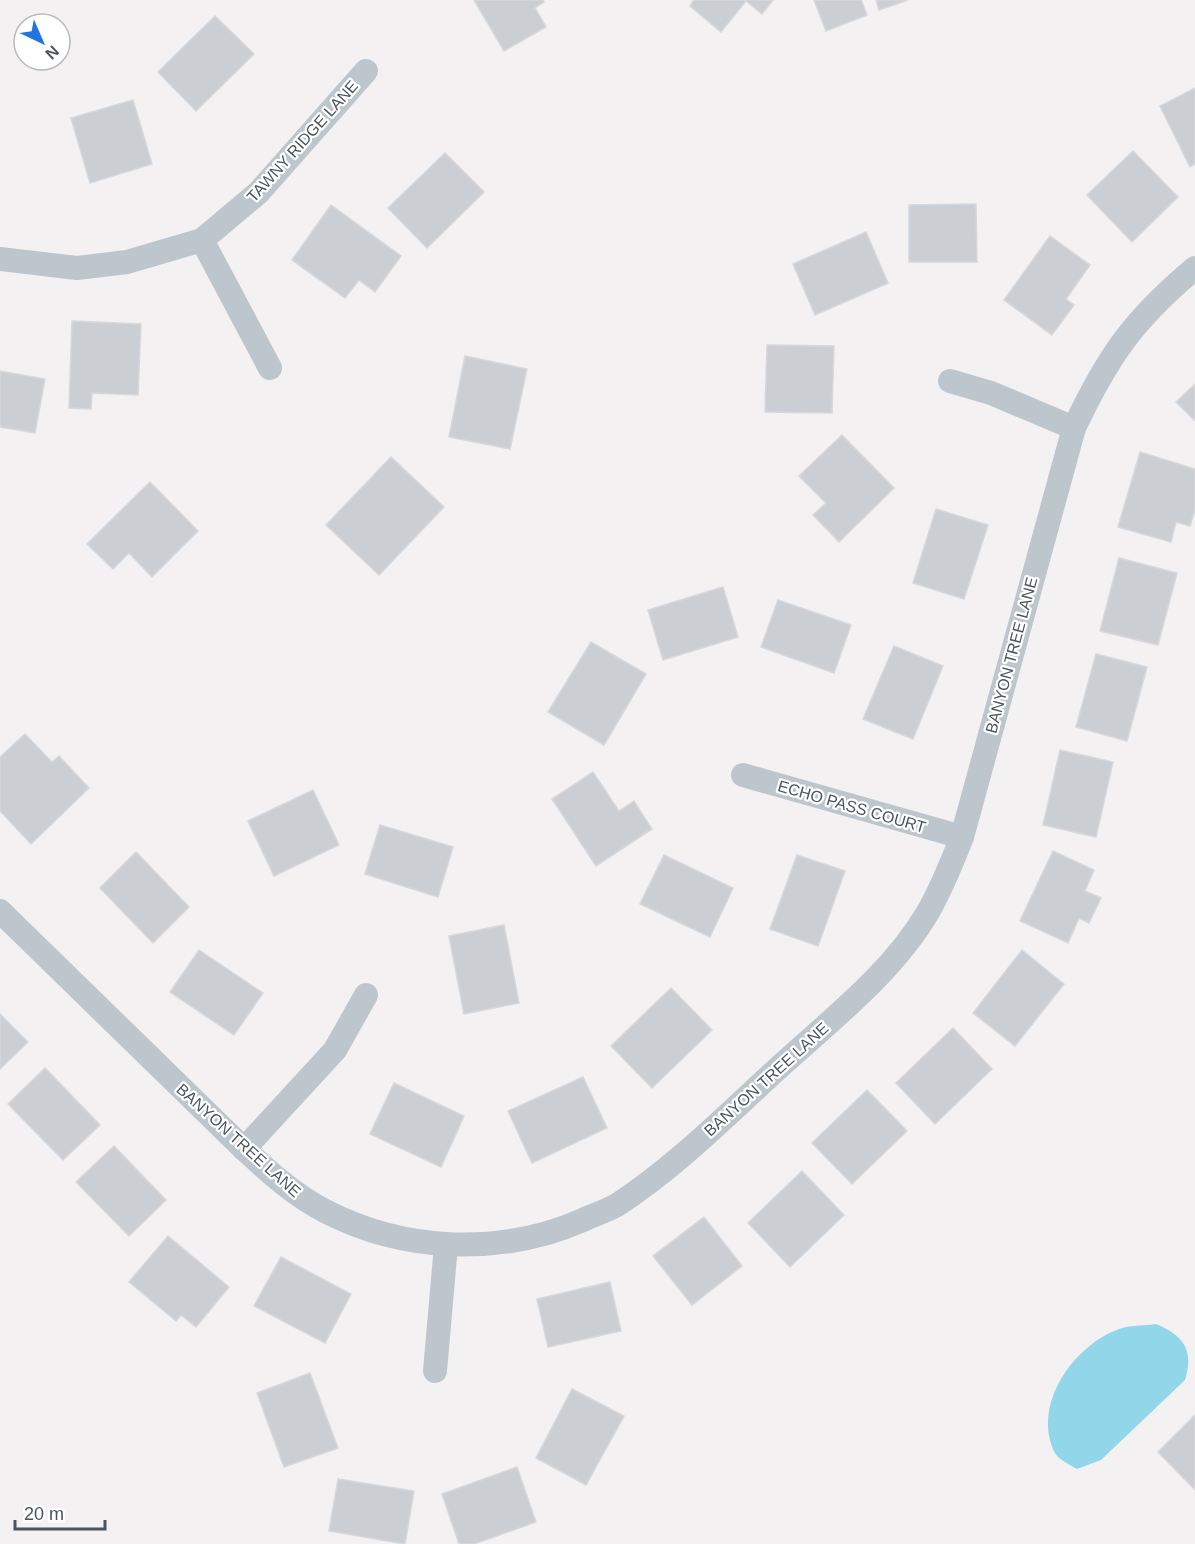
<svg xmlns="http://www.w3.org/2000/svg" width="1195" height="1544" viewBox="0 0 1195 1544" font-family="Helvetica,sans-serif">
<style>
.water{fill:#92d7e9}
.building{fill:#cbced3;stroke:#d6d8dc;stroke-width:1.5}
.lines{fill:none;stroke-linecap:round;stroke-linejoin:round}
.street{stroke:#bec6cd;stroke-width:24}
.labels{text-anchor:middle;stroke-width:4.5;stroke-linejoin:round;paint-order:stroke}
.street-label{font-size:16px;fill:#4a555e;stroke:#fff}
</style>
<rect width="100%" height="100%" fill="#f3f1f1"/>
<path class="water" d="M1156,1324C1182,1335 1195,1349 1185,1380L1101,1460L1077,1469C1070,1465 1058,1459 1055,1453C1031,1405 1074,1345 1119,1329C1129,1325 1144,1326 1156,1324Z"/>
<g class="building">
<polygon points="474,0 543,0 544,2 535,8 546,27 504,51"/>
<polygon points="694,0 773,0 762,14 746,1 721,32 690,6"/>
<polygon points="814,0 861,0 867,15 826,31"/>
<polygon points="876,0 908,0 879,10"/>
<polygon points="215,16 254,54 196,111 158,72"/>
<polygon points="1195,88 1195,164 1190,167 1160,106"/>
<polygon points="133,100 152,164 90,183 71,118"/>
<polygon points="1133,151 1178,197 1132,242 1087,195"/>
<polygon points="445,153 484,192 427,248 388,208"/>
<polygon points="976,204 977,262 909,262 909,205"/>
<polygon points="331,205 401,256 375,292 359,280 345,298 292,260"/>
<polygon points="866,232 888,283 815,315 793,264"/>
<polygon points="1050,236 1090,265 1066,299 1074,305 1052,335 1004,300"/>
<polygon points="72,321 141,324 138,395 92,393 91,409 69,408"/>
<polygon points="767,345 834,346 832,413 765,412"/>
<polygon points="465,356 527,369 510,449 449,437"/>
<polygon points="0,371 45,379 35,433 0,427"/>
<polygon points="1195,384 1195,421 1176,402"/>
<polygon points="842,435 894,488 839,542 813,515 826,503 799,476"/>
<polygon points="1140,452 1195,469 1195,510 1190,526 1176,522 1171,542 1118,527"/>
<polygon points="391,457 444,507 379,575 326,525"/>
<polygon points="150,482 198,531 152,577 129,553 113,569 87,544"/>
<polygon points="936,509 988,525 964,599 913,583"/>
<polygon points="1119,558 1177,573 1158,645 1100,631"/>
<polygon points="723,587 738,637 663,660 648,610"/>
<polygon points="778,600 851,625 834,673 761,647"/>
<polygon points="591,642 646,674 604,745 548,712"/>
<polygon points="894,646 943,666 913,739 863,719"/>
<polygon points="1096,654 1147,667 1127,741 1076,727"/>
<polygon points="25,734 52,762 59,756 89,788 31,844 0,811 0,757"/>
<polygon points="1060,750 1113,762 1096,837 1043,825"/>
<polygon points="593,772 619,811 634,801 652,829 596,866 552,799"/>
<polygon points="313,790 339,845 274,876 248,821"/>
<polygon points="380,825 453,847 438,897 365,874"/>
<polygon points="1053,851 1094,870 1085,891 1101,898 1089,923 1079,918 1068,943 1020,921"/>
<polygon points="136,852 189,907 153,943 100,888"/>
<polygon points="664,855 733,888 710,937 640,904"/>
<polygon points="797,855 845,871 818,946 770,929"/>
<polygon points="504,925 519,1003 464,1014 449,936"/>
<polygon points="199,950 263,993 234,1035 170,992"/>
<polygon points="1022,950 1064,984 1015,1046 973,1013"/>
<polygon points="671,988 712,1030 652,1088 611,1046"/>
<polygon points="0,1014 28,1042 0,1069"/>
<polygon points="953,1028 992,1069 935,1124 896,1083"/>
<polygon points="45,1068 100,1125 63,1160 8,1104"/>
<polygon points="583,1077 607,1128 532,1163 508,1111"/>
<polygon points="394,1083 464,1116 441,1167 370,1134"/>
<polygon points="867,1090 907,1131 852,1184 812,1143"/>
<polygon points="114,1146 166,1200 129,1236 76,1182"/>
<polygon points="802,1171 844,1215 790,1267 748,1223"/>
<polygon points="704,1217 742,1266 692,1305 653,1256"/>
<polygon points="168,1236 229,1287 196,1327 181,1315 176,1321 129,1282"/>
<polygon points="281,1257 351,1294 325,1343 254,1306"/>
<polygon points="610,1282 621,1331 548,1347 537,1299"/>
<polygon points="310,1373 338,1448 284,1467 257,1393"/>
<polygon points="572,1389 624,1416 586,1485 536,1458"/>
<polygon points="1195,1415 1195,1490 1158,1452"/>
<polygon points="517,1467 536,1522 474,1544 459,1544 442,1494"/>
<polygon points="338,1479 414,1491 405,1544 329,1531"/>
</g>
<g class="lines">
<g class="street">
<polyline points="202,240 270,368"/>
<polyline points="0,259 77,268 127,262 202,240 258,193 366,71"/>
<polyline points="950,381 991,393 1074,428"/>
<polyline points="743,775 962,837"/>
<path d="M0,911L244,1149C269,1172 294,1195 325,1211C404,1252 501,1256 583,1220C594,1215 606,1211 617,1205C674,1168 724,1118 775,1071C828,1022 891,975 928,912C942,888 952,862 962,837L1074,428C1108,356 1133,320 1195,268"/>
<polyline points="244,1149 335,1050 366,995"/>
<polyline points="435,1371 446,1245"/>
</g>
</g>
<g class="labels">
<g class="street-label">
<text transform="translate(302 141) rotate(-48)" y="6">TAWNY RIDGE LANE</text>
<text transform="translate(1011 655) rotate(-75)" y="6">BANYON TREE LANE</text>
<text transform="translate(852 806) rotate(16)" y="6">ECHO PASS COURT</text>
<text transform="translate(766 1079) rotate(-42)" y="6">BANYON TREE LANE</text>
<text transform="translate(239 1140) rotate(42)" y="6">BANYON TREE LANE</text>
</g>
</g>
<g transform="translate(42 42) rotate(136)"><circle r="28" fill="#ffffff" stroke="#b7bbbf" stroke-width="1.5"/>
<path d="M0-4.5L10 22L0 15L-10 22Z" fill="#2175de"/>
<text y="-9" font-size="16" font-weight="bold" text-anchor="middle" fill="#4a555e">N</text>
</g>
<path d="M15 1520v9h90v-9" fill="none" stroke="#4a555e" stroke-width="3"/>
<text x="24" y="1520" font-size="18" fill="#4a555e" stroke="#ffffff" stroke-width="4.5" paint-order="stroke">20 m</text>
</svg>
